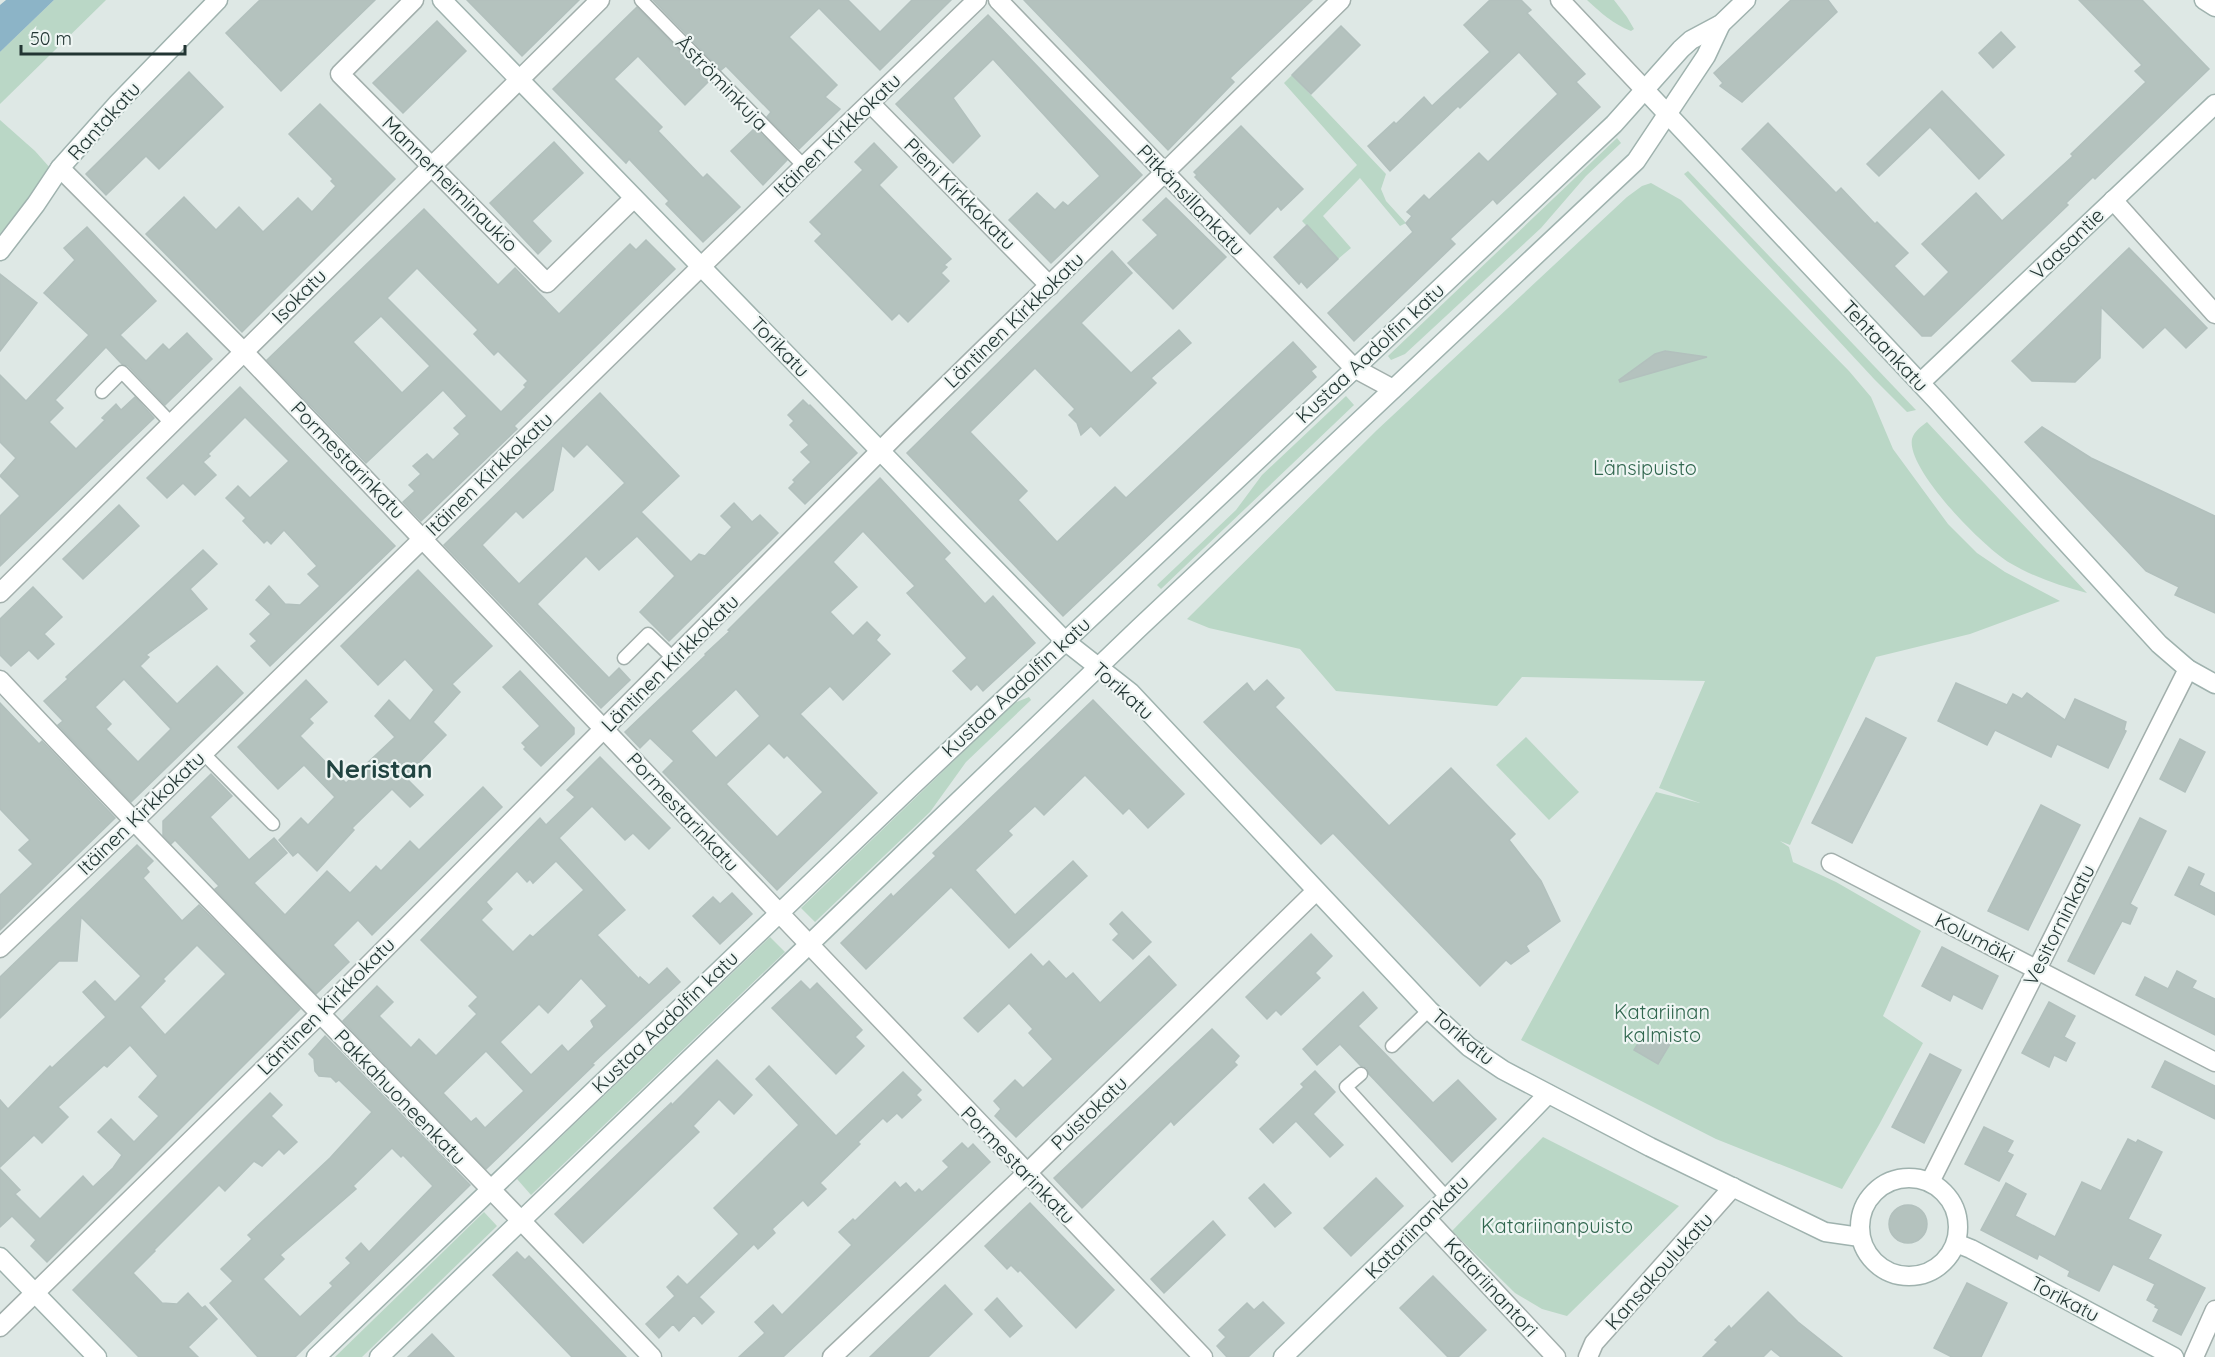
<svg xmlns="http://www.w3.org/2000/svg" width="2215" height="1357" viewBox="0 0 2215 1357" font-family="Quicksand,sans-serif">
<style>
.green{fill:#bad7c6}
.water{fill:#8cb4c7}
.building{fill:#b4c2be;stroke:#b2c0bd;stroke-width:1.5;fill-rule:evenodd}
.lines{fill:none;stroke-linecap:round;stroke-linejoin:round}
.lane-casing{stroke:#a2afac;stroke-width:15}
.street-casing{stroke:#a2afac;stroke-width:21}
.secondary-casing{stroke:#9fb2ae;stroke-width:21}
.lane{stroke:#fff;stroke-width:12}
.street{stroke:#fff;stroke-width:18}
.secondary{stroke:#fff;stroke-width:18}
.labels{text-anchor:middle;stroke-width:4.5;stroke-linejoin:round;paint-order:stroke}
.street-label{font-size:20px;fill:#223533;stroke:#eef5f3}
.park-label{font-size:20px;fill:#31674f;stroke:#eef5f3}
.district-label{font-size:26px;font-weight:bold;fill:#214441;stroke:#eef5f3}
</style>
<rect width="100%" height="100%" fill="#dee8e5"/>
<g class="green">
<polygon points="54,0 106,0 0,104 0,52"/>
<path d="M1587,0H1614L1627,17L1634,29L1631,31C1613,24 1601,13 1587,0Z"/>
<polygon points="1292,75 1386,174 1381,189 1386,201 1406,223 1400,226 1360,178 1323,216 1351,248 1338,259 1302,221 1357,165 1284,83"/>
<polygon points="0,120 35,151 51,169 0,234"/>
<polygon points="1617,138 1621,143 1586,176 1541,228 1405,354 1391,360 1388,356"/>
<polygon points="1688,171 1916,410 1907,412 1875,380 1684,174"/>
<polygon points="1651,183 1681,200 1849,371 1871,397 1893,449 1948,524 1977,553 2005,572 2060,601 1970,634 1876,657 1790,845 1780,841 1789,847 1793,862 1836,882 1921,931 1883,1016 1923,1043 1879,1125 1842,1189 1716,1139 1521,1040 1656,792 1700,803 1659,788 1705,681 1522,677 1497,706 1336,691 1300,649 1209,628 1187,619 1377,430 1627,197 1642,186"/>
<polygon points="1346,396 1354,405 1161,589 1157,585 1236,510 1262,475"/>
<path d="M1927,422L2087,593C2060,586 2034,577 2010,563C1984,548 1906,469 1912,439C1914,431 1922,426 1927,422Z"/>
<polygon points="1029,697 1031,700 966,762 930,812 815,922 801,908 1014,703"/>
<polygon points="1526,737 1579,792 1549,820 1496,765"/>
<polygon points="770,937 785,952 531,1195 517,1179"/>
<polygon points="1543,1137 1679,1206 1567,1316 1542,1309 1515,1293 1452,1231"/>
<polygon points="484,1212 497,1226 362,1357 335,1357"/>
</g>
<polygon class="water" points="6,0 54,0 0,52 0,5"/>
<g class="building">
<polygon points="260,0 375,0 281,91 226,33"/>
<polygon points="467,0 579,0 522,56"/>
<polygon points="653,0 848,0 880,32 912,0 951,0 880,70 819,8 789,37 837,85 825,97 840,109 799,149 767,117 771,112 726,66 721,70"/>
<polygon points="1024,0 1312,0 1230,78 1234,82 1168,150"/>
<polygon points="1490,0 1521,0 1531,10 1527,13 1585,74 1576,82 1600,107 1497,204 1493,199 1450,239 1455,244 1354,341 1328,313 1413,232 1406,223 1412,216 1407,212 1424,195 1429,200 1479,153 1488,162 1558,94 1519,52 1460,108 1458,106 1390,171 1368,146 1394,122 1396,124 1424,97 1432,106 1490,52 1464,25"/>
<polygon points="1791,0 1828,0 1837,12 1742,102 1720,86 1723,83 1714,73"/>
<polygon points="2079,0 2142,0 2209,69 2095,179 2093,177 2066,203 2068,205 1931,336 1922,336 1742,149 1768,123 1836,193 1841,188 1875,224 1877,222 1908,253 1894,266 1924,297 1949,272 1922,244 1976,193 2002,221 2073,156 2071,154 2146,82 2135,71 2142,65"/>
<polygon points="637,7 709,81 685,105 638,56 614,79 662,127 658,131 703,178 707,174 740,207 703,242 666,204 669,201 629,159 626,163 553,89"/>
<polygon points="988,15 1142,175 1051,263 1009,220 1037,193 1055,210 1063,202 1068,206 1100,176 993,59 953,98 980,136 953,163 896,104"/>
<polygon points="437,21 466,51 403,113 373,83"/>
<polygon points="1341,26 1360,45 1311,94 1292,75"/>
<polygon points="2001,32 2015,47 1993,68 1979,53"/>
<polygon points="189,72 223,107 159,169 146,156 106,195 86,174"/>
<polygon points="1942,91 2004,155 1979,179 1930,127 1879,176 1867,164"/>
<polygon points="320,104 395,179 242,332 146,234 184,197 216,230 239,207 263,232 298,198 312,212 336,186 331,181 333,179 289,134"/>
<polygon points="1241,126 1303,189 1281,210 1278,206 1250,234 1195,177 1197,175 1194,172"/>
<polygon points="755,128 787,160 763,185 731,151"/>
<polygon points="554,142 583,173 532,221 551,241 538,254 490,203"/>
<polygon points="874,143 897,167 879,185 951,259 944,265 947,267 941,273 949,281 908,322 899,313 892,320 815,241 822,234 810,222 863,170 855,162"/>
<polygon points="1166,198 1226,257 1173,309 1128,263 1158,235 1143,220"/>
<path d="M424,209L498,285L515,268L559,314L630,244L636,250L646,240L675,269L514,426L517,429L421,521L403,502L415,491L409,485L421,474L413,466L427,454L433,460L460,434L454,428L467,416L443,390L366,463L267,360ZM417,268L478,330L474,334L494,355L498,351L528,381L524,385L526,387L501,412L387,298ZM381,316L430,366L402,393L353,342Z"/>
<polygon points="1307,225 1338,259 1307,288 1301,281 1299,284 1274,257"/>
<polygon points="87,227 156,301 120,335 146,361 163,344 169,350 187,333 212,359 165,405 128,366 122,364 106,347 55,400 63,408 49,422 76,449 105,420 102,418 116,404 121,410 135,397 154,418 0,566 0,516 20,496 0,476 16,458 0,442 0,375 26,401 89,335 44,293 75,260 64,248"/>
<polygon points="2129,248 2207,328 2186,348 2165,327 2143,348 2101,307 2100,358 2075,382 2032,381 2012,361"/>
<polygon points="1112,251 1132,273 1081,323 1131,373 1179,330 1191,343 1151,378 1156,383 1100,436 1091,426 1081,435 1077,423 1069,415 1075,409 1035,368 970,432 1027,491 1018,500 1057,542 1115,487 1126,498 1293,342 1316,367 1311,371 1316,377 1063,616 907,453"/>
<polygon points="0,274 37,303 0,351"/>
<polygon points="1665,351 1707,357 1620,382 1619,380 1655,354"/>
<polygon points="240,387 395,546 270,666 251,646 257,641 250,634 271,614 256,600 269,586 285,604 300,605 320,586 308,574 317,566 284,530 271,544 267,540 264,543 243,521 246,518 226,498 238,486 250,498 289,461 245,417 208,454 210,456 203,462 216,475 195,495 183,483 167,498 147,478"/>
<path d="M600,393L679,476L641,512L691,562L699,554L705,556L732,527L721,516L734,503L752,522L760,515L778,533L669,641L640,612L675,576L637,536L599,570L586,556L537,604L609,678L619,668L630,680L601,708L444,545ZM587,444L625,483L519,584L482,545L516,511L523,518L553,490L562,445L574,457Z"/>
<polygon points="803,400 809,406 810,405 857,453 805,504 789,488 795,482 793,480 811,462 801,452 809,445 790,425 794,421 788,415"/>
<polygon points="2042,427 2091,458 2215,516 2215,613 2175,595 2179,587 2146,571 2025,442"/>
<path d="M880,478L950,553L944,559L985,604L993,596L1035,643L983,691L977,684L971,690L953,671L967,658L907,593L915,586L863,531L833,562L857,587L830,612L853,636L867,622L880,635L876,640L890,654L843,700L830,686L800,714L877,793L777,890L663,772L674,761L650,738L640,748L625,732L706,655L705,654L730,631L728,630ZM736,689L760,716L716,758L691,731ZM769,743L784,758L787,755L823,792L777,837L726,784Z"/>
<polygon points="119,505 139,526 83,579 63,559"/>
<path d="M203,550L217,564L190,589L207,609L146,655L149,657L140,666L177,704L217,666L243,693L131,802L58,725L63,721L44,701L68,679L66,677ZM124,679L171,729L138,762L106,729L111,724L95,707Z"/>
<polygon points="418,570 492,646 452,684 460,692 433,722 446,735 405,777 423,795 410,807 392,789 352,828 354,830 317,871 298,852 293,856 279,840 301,818 308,825 335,797 304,765 278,789 238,747 306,680 327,702 309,719 313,723 300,736 346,783 395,737 375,716 389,700 410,721 434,690 405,659 378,685 341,646"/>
<polygon points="33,587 62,617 44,634 54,644 38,659 29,650 11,666 0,655 0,619"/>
<polygon points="520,671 574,728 574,734 541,766 524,749 526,747 522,743 540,726 503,687"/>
<polygon points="1267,680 1284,698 1275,707 1389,826 1451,768 1515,834 1509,840 1541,881 1560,921 1526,946 1529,951 1511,964 1506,960 1480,986 1333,833 1321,844 1204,722 1247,683 1254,692"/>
<polygon points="1956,683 2007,705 2013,694 2022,699 2027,693 2065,720 2075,699 2126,722 2124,730 2126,731 2108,768 2057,744 2051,757 1995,730 1987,745 1938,721"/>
<polygon points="1093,700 1184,794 1148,828 1129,808 1123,814 1085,775 1044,815 1035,806 1008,831 1012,835 975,870 1015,915 1073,861 1087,876 1009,948 951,887 866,969 841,943 891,894 893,897 936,856 933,853"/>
<polygon points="0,703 39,744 42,741 115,818 0,930 0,895 33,864 19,850 30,840 0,809"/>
<polygon points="1866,718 1906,738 1852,843 1812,823"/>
<polygon points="2180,739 2205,752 2185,792 2160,779"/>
<path d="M600,757L670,828L649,849L633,833L625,840L592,806L559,838L625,910L597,935L639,979L640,977L649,985L667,968L680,982L592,1064L594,1065L486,1169L343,1021L377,986L393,1002L379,1016L411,1048L419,1039L436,1056L477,1014L469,1006L478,997L421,940L540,818L546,825L575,797L567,790ZM556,861L584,890L533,937L530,935L513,952L481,920L492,909L486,902L517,871L527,882L530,879L533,883ZM581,978L607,1006L591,1021L594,1027L568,1052L562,1045L531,1075L500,1042L539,1004L548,1013ZM486,1051L524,1091L485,1128L476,1118L471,1122L443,1093Z"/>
<polygon points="211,774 232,796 210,817 249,860 274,838 287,853 254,883 285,915 327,871 350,893 376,866 381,871 410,841 419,850 483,787 502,807 372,935 358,920 333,945 349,962 316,994 215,889 219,886 175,840 171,844 163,835 163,821"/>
<polygon points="2041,805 2080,825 2028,930 1988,911"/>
<polygon points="2140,818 2166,831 2130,904 2137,908 2130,924 2122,921 2094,974 2068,961"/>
<path d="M137,845L153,861L146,868L149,872L143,878L182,921L199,905L300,1009L47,1262L31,1246L36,1240L12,1216L0,1227V1169L20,1190L15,1194L40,1219L83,1176L93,1187L113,1168L122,1155L98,1132L111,1119L134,1142L159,1116L139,1097L158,1076L130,1045L107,1067L104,1065L58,1107L68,1117L42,1143L34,1135L0,1167V1100L8,1109L50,1066L52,1068L106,1017L83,992L95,981L115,1002L141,976L81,917L77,961H59L0,1018V977ZM197,945L226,974L165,1035L140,1007L165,981L163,979Z"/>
<polygon points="2189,867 2204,874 2199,885 2215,893 2215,915 2175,895"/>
<polygon points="732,893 752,914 720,944 693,916 713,897 720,904"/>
<polygon points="1122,912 1151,942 1133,959 1113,940 1119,934 1110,924"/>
<polygon points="1311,934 1332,956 1315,973 1320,978 1281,1015 1276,1010 1267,1019 1246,997"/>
<polygon points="1942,947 1998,976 1982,1009 1953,994 1950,1001 1922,986"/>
<polygon points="1031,954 1043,967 1049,961 1066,979 1073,973 1100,1003 1149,956 1176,985 1016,1137 995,1116 1001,1109 994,1101 1015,1080 1023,1088 1053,1059 1029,1033 1033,1029 1009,1003 978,1032 964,1018"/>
<polygon points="2177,971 2196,981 2192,988 2215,999 2215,1035 2136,995 2145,977 2168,989"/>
<polygon points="801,981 810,990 817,983 862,1030 855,1037 864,1046 836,1074 772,1008"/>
<polygon points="1363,992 1377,1008 1358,1026 1433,1103 1458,1080 1496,1119 1452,1162 1369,1074 1367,1068 1361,1066 1340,1044 1317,1065 1303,1049"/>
<polygon points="2049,1002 2075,1016 2064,1037 2075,1043 2066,1061 2054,1055 2049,1067 2022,1053"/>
<polygon points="1212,1029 1239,1056 1234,1062 1237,1065 1174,1125 1171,1121 1082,1208 1054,1178"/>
<polygon points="1647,1029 1670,1044 1658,1064 1634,1050"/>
<path d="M325,1036L470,1185L295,1357H258L210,1303L233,1281L221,1269L252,1239L248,1235L330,1158L372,1112L339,1080L336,1082L331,1077L319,1076L315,1071L314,1059L309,1054ZM392,1148L401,1157L403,1155L433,1186L369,1252L361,1243L346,1258L351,1263L330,1283L333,1286L300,1317L263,1279L284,1259L280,1255L356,1189L353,1186Z"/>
<polygon points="1930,1054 1961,1070 1924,1143 1892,1127"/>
<polygon points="717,1060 752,1095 734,1114 719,1099 693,1126 699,1132 583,1243 555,1214 671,1103 672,1105"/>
<polygon points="2165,1061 2215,1086 2215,1119 2152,1087"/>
<polygon points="769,1066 836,1136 903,1072 921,1090 916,1095 921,1100 902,1118 897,1113 887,1122 883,1118 858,1142 860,1144 820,1183 826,1189 808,1206 803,1200 772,1229 775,1233 758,1249 754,1244 699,1297 714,1312 702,1324 694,1315 679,1331 673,1324 659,1338 646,1324 675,1296 667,1287 678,1276 687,1285 739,1234 714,1208 799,1125 756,1079"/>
<polygon points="1315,1071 1335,1092 1313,1114 1343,1145 1330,1157 1296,1121 1273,1143 1260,1129 1304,1087 1301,1084"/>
<polygon points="270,1093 282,1105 271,1116 297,1142 284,1154 279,1149 262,1166 254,1161 225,1191 219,1185 154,1250 155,1251 133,1273 162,1303 177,1304 188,1293 202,1308 205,1306 217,1319 188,1347 198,1357 139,1357 73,1290"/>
<polygon points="1984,1127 2013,1141 2007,1152 2013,1155 1999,1181 1965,1164"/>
<polygon points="2128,1139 2136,1143 2138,1140 2162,1152 2128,1219 2161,1235 2148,1259 2205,1288 2181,1335 2153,1321 2159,1309 2155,1307 2156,1305 2147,1300 2155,1284 2113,1264 2099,1291 2068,1276 2070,1271 2039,1254 2037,1259 1981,1230 2006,1183 2026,1194 2015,1216 2055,1237 2082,1182 2101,1191"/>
<polygon points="962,1143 968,1149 973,1144 990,1162 783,1357 739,1357 765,1333 755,1322 773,1305 782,1315 852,1245 839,1232 853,1219 855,1221 895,1182 900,1188 906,1183 915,1193 919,1189 922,1192 949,1167 943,1161"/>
<polygon points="1376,1178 1403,1206 1351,1256 1324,1228"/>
<polygon points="1264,1184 1291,1213 1275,1227 1249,1198"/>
<polygon points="1030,1203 1114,1290 1076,1328 1020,1270 1018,1272 1011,1265 1007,1269 985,1246"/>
<circle cx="1908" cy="1224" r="19"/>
<polygon points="1213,1221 1225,1235 1164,1293 1151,1279"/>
<polygon points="517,1252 525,1260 529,1256 626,1357 572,1357 493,1275"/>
<polygon points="1433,1276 1486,1330 1458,1357 1448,1357 1400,1308"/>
<polygon points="1967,1283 2007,1303 1981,1357 1952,1357 1934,1348"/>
<polygon points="945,1285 972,1314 928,1357 870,1357"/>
<polygon points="1768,1292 1798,1322 1842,1357 1781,1357 1771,1349 1763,1357 1703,1357 1718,1342 1715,1340 1729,1326 1731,1329"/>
<polygon points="997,1298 1022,1326 1010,1337 985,1310"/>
<polygon points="1263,1302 1284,1323 1248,1357 1227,1357 1217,1346 1226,1337 1219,1330 1247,1303 1254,1310"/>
<polygon points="432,1334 454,1357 408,1357"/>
</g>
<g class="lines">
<defs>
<g id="lane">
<polyline points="641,0 804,166"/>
<polyline points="102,392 122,372 171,423"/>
<polyline points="624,658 648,634 674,659"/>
<polyline points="203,753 273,824"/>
<polyline points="1392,1046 1429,1010"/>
<polyline points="1361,1074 1346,1087 1447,1198"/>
</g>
<g id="street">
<polyline points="414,0 340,74 547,283 634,198"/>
<polyline points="998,0 1354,368 1393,389"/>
<polyline points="1560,0 1644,89"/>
<polyline points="870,103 1050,286"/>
<polyline points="60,168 243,351 1203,1357"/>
<polyline points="2113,200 2215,314"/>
<polyline points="0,593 600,0"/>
<path d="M0,680C214,908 436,1130 652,1357"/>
<polyline points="1831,863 2215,1062"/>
<polyline points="0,948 133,822 804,166 977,0"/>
<polyline points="1930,1182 2188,669"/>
<polyline points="1426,1218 1556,1357"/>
<polyline points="0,1327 320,1014 897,434 1341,0"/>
<polyline points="832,1357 1027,1173 1316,891"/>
<polyline points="1588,1357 1594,1343 1733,1187"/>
<polyline points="2194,1357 2215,1310"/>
</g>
<g id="secondary">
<polyline points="442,0 1065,641 1130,692 1429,1010 1469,1047 1503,1070 1650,1147 1825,1232 1860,1237"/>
<polyline points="2204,0 2215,7"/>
<polyline points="1644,89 1938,402 2159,644 2188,669 2215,684"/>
<polyline points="0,251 36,204 60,168 118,103 218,0"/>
<polyline points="1920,383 2215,104"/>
<circle cx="1909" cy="1227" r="49"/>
<polyline points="1956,1243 1971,1249 2174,1357"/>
<polyline points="0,1257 97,1357"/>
<polyline points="316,1357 912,786 1614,124 1681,49 1691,40 1721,24 1746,0"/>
<polyline points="379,1357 1139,628 1636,161 1706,56 1721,24"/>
<polyline points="1283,1357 1447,1198 1548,1094"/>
</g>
</defs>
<use href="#lane" class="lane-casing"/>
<use href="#street" class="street-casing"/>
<use href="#secondary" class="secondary-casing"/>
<use href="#lane" class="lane"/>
<use href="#street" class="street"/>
<use href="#secondary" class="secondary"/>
</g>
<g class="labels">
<g class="street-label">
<text transform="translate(722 83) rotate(46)" y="7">Åströminkuja</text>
<text transform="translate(104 121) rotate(-48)" y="7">Rantakatu</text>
<text transform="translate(837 135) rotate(-44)" y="7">Itäinen Kirkkokatu</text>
<text transform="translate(450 184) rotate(45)" y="7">Mannerheiminaukio</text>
<text transform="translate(960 194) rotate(45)" y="7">Pieni Kirkkokatu</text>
<text transform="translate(1191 200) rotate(46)" y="7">Pitkänsillankatu</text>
<text transform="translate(2067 244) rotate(-44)" y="7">Vaasantie</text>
<text transform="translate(299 296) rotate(-45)" y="7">Isokatu</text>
<text transform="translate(1014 320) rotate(-44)" y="7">Läntinen Kirkkokatu</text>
<text transform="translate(1885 346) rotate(47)" y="7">Tehtaankatu</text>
<text transform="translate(780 347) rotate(46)" y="7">Torikatu</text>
<text transform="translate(1370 353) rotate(-43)" y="7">Kustaa Aadolfin katu</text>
<text transform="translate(348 460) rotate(46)" y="7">Pormestarinkatu</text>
<text transform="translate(489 474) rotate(-44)" y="7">Itäinen Kirkkokatu</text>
<text transform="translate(670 663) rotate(-45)" y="7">Läntinen Kirkkokatu</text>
<text transform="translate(1016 687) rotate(-43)" y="7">Kustaa Aadolfin katu</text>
<text transform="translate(1123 691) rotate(42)" y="7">Torikatu</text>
<text transform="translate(683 812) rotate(47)" y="7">Pormestarinkatu</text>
<text transform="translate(141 813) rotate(-44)" y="7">Itäinen Kirkkokatu</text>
<text transform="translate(2059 925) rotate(-63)" y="7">Vesitorninkatu</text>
<text transform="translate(1975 938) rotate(27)" y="7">Kolumäki</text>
<text transform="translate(326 1006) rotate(-45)" y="7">Läntinen Kirkkokatu</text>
<text transform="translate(665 1022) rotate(-44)" y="7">Kustaa Aadolfin katu</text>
<text transform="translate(1463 1037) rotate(40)" y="7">Torikatu</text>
<text transform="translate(400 1097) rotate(46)" y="7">Pakkahuoneenkatu</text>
<text transform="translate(1089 1113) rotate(-44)" y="7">Puistokatu</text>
<text transform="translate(1018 1165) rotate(46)" y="7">Pormestarinkatu</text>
<text transform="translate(1417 1227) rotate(-45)" y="7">Katariinankatu</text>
<text transform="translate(1659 1271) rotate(-48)" y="7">Kansakoulukatu</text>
<text transform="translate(1491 1287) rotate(47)" y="7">Katariinantori</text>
<text transform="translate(2065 1299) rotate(28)" y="7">Torikatu</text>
</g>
<g class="park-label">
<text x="1645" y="475">Länsipuisto</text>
<text x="1662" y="1019">Katariinan<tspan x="1662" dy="23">kalmisto</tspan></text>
<text x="1557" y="1233">Katariinanpuisto</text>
</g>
<g class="district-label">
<text x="379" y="778">Neristan</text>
</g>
</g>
<path d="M21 45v9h164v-9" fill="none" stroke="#223533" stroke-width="3"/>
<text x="30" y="45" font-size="18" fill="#223533" stroke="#eef5f3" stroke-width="4.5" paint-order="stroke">50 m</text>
</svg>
